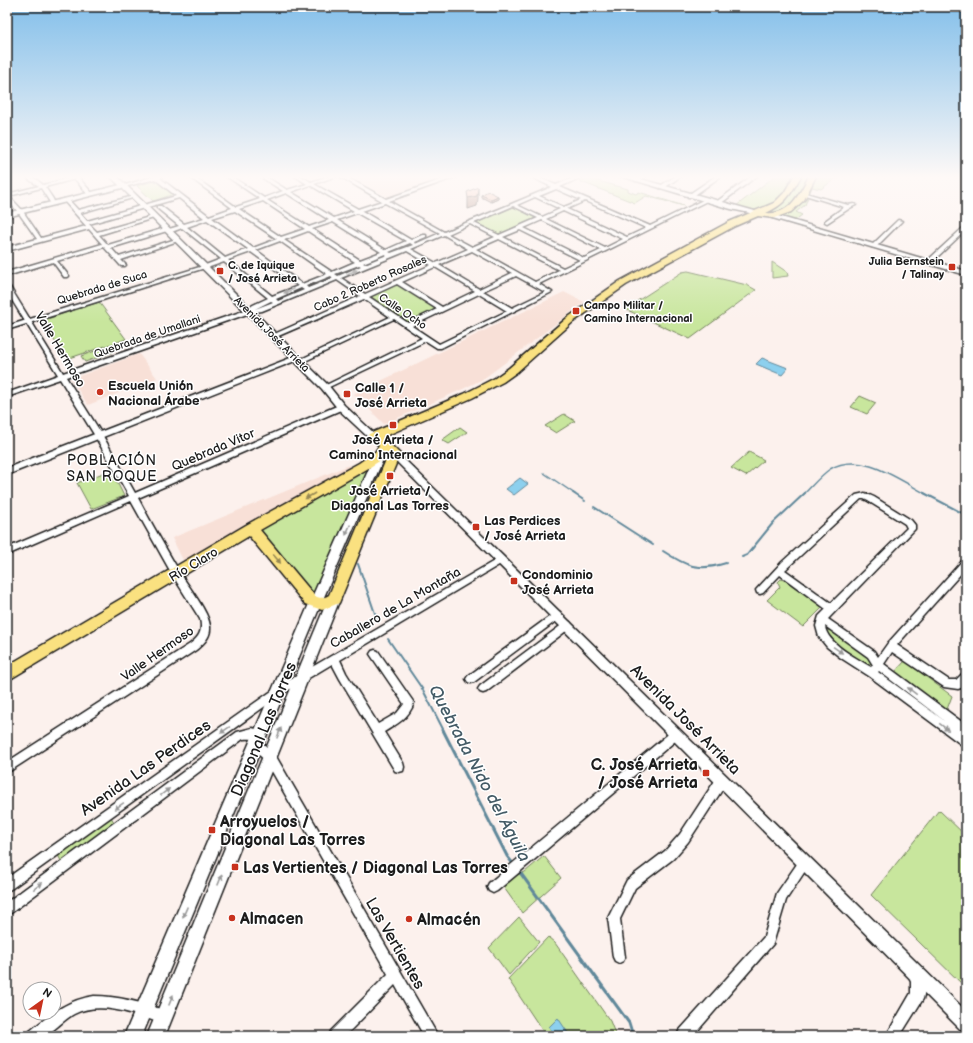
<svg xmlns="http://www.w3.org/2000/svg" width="973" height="1043" viewBox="0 0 973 1043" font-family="'Balsamiq Sans',sans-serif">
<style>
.built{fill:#f8e0d7}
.green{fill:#c8e69d;stroke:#72815c}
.water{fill:#8dd0ee;stroke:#60889a}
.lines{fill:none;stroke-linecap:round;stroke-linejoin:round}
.stream-far2{stroke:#60889a;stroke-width:1.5}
.stream-far1{stroke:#60889a;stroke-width:2}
.stream{stroke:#60889a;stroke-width:3}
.minor-casing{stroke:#1c1c1c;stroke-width:3}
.tertiary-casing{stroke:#1c1c1c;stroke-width:3}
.secondary-casing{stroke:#1c1c1c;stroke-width:3}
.primary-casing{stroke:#1c1c1c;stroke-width:3}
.minor{fill:#fff;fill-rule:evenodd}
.tertiary{fill:#fff;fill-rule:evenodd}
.secondary{fill:#fff;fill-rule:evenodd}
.primary{fill:#fae180;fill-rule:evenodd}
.wall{fill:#ce9d8d;stroke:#1c1c1c}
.shaded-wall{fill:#a78073;stroke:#1c1c1c}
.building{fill:#efb7a4;stroke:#1c1c1c}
.oneway{fill:#999}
.oneway2{fill:#968853}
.poi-dot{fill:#c8321e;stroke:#fff;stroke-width:1.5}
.labels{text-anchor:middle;stroke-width:3;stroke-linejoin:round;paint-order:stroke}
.far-poi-label{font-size:11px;font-weight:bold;fill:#1c1c1c;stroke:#fff;text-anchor:start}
.far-street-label{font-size:11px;fill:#1c1c1c;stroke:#fff}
.street-label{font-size:13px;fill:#1c1c1c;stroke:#fff}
.poi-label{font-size:13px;font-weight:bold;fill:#1c1c1c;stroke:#fff;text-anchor:start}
.neighbourhood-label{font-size:14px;letter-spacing:1px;fill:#1c1c1c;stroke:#fff}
.near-street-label{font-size:16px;fill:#1c1c1c;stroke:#fff}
.near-poi-label{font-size:16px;font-weight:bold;fill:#1c1c1c;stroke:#fff;text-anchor:start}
.near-water-label{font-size:17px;font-style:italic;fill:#445b66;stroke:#fff}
</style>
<rect width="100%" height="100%" fill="#fcf1ed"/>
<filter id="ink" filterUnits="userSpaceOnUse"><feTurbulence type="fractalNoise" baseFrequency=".025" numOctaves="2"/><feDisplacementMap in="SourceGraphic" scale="8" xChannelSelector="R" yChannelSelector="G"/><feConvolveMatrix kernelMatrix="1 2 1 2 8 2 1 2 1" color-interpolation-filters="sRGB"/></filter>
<g filter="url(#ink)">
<g class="built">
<polygon points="350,176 448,176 389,198"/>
<polygon points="564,292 584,302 502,365 483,379 463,389 384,424 354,394"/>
<polygon points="139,354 157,378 88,405 71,379"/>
<polygon points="349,465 352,468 184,562 172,538"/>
</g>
<g class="green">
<polygon points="775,176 839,176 821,189 812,187 805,205 796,212 802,215 794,221 736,206"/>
<polygon points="587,178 628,189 628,191 636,194 639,192 684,206 646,196 635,203 579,181"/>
<polygon points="157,180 174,194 153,201 137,186"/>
<polygon points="514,207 537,219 497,235 474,223"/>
<polygon points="772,262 787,272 788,276 772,278"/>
<polygon points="688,271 747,285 756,290 690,339 625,309 682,272"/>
<polygon points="397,283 437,309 408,322 370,296"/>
<polygon points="99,302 126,339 67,359 41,321"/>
<polygon points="109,346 113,352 85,362 81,356"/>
<polygon points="860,396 876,403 867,414 851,407"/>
<polygon points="564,414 575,421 556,433 545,426"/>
<polygon points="460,427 467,432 449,444 442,440"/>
<polygon points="749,452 764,460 746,476 731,468"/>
<polygon points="374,462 313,601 256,531"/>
<polygon points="111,470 124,496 91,509 77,483"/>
<polygon points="781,579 786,581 823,607 803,627 767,600 780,587 778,582"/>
<polygon points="833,630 871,659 871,664 864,663 830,642 826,631"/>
<polygon points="905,661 952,696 946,712 894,673"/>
<polygon points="939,810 966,836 966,988 871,895"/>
<polygon points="111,817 115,824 62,863 58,855"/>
<polygon points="544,856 561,878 522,913 502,885 510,878 525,872"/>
<polygon points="519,917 539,942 509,975 489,948"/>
<polygon points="548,937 555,943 610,1021 616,1036 546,1036 508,979"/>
</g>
<g class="water">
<polygon points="762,358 788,368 782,375 756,364"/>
<polygon points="520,478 528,484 514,495 506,489"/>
<polygon points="558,1018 570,1036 555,1036 549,1027"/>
</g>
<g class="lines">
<g class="stream-far2">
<polyline points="544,473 575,494"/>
<path d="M804,494C812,486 821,475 830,469C861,450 899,480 926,494"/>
</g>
<g class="stream-far1">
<polyline points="573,493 585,501"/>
<polyline points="924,493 966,515"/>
<polyline points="594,507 653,545"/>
<path d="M663,551C686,566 698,572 726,563"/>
<polyline points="742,557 747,555 773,523 805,493"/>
<polyline points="358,564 378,622"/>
<polyline points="388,639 423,690 444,731"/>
</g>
<g class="stream">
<polyline points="443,730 507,856 514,865"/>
<polyline points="519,871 629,1023 633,1036"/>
</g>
<defs>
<g id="minor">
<path d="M76,176H84L79,178L92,193V195H88L75,179L45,187L53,199L55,204H51L41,188L9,196L22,210L41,238L86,226L64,201V199H68L78,210L134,196L136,197L80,213L87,221L176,196L155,179L124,187L122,186L155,176H163L160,178L209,216L232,208L188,176H193L236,207L260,199L226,176H231L264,198L283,191L259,176H265L287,190L307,184L295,176H301L311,182L329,176H336L314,184L358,209L382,201L339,176H345L386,199L452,176H459L389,201L444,232L552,187L529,176H535L556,185L578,176H584L560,187L650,226L705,199L709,200L539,284L552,292L441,348H437L426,341L327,388L325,389L322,387L422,338L394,319L301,363H297V361L390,317L364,299L276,337H272V335L360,296L337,280L262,311L250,313L66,377L103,436L135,493L339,405H343L344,407L343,409L138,498C151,523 165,547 179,571C187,585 210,613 210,627C211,637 203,644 196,650L7,773V762L190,644C199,637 203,631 200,619L173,576L131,501L7,555V548L129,496L95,436L60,379L7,397V393L58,375L7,292V285L10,287L63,373L246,310L253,305L268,298L224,262L207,268H203V266L221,259L182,228L169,233L167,231L111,248L119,257L176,239L181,240L121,260L126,265L125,266H121L104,247L57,261L69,276L68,277H64L53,262L7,276V272L102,244L89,229L7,251V247L37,239L18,212L7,199V194L39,186L28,179V177L36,179L43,185ZM310,185L354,211L334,218L291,192ZM556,189L581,200L564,207L539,196ZM286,193L329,220L309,227L267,200ZM535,197L560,209L542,217L517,205ZM179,198L204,218L184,224L161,206H157V208L179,226L169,229V228H165L108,245L99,235L157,217L153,216L97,232L89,224ZM263,201L305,229L281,237L239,209ZM585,201L646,228L627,237L567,209ZM385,203L440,233L415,244L414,242L426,237V235H422L411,240L362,211ZM513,206L538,218L499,235L474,223ZM235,211L277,239L253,248L212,218ZM563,211L623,239L605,248L546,219ZM357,213L406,241L386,250L337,220ZM207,220L248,249L225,258L187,227ZM542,220L601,250L584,258L524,228ZM333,222L381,252L360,260L312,229ZM470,224L495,237L472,247L448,234ZM520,230L580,260L563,268L503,237ZM308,231L355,262L332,272L284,240ZM444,235L468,249L436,263L411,249ZM499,239L559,270L535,282L476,249ZM280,241L327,274L302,284L256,250ZM410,243L413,245L391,253L389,252ZM407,251L431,265L365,294L341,278ZM472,251L512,273L479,289L439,265ZM251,252L298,286L272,296L228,260ZM385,254L387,255L365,264L363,263ZM359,265L361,266L338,276L335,274ZM435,267L475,291L442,307L402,282ZM331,276L333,278L308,288L306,286ZM516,276L545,292L512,308L483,291ZM397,284L437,309L408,323L369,297ZM301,288L304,290L278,301L276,299ZM479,294L507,311L439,344L412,326ZM271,301L273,302L255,309Z"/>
<polygon points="640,176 646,176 639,181 635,181 635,179"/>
<polygon points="676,176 681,176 664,188 660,188 660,186"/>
<polygon points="716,176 721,176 692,197 688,197 688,195"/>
<polygon points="752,176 757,176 720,204 716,204 716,202"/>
<polygon points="802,192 848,205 854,204 856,205 850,208 827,223 825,222 825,221 844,207 802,194"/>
<polygon points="898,220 902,221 876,247 872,247 872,245"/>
<path d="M865,493L874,497L911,520L915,525V529L828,619L874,651L878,657L888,643L963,560L966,559V568L897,645L949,680H956L963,673L966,672V683L961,688L958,689L944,687L892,652L884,664L966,725V736L963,735L966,737V748L869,676L841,658L827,647L819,637L816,626L819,616L826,609L780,575L763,593L760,594L757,593L756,590L782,562L856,495ZM861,499H864L868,501L905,524L907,528L831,603L785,570ZM825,626L868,657L873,665L871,667C858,659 826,643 825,626ZM879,671L946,722L878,672Z"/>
<path d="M501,557L504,558L505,560L504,562L340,660L346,673L378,724L397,713L404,704L372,657L370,654L372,651L375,650L378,651L412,700L414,703C408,719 397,724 384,732L403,763L404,767L403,771L399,772L395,771L340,679L332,664L282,694L11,889L7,891V878L276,688Z"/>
<polygon points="557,611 560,612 561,615 560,618 474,682 471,683 468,682 466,679 468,676"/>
<polygon points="567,621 570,622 572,625 570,628 486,692 483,693 480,692 478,689 480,686"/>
<path d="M252,728L264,731L265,734L264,737C258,740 250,738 243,739L11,913L7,915V902L237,732Z"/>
<polygon points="676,729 680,731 681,734 680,737 497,891 493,893 489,891 487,887 489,883 672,731"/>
<polygon points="256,740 260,741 274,753 438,1036 424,1036 395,985 345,1036 329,1036 331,1031 388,974 266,761 252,749 251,745 252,741"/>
<polygon points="722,775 726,776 727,780 726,784 688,842 673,859 635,888 620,919 625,957 623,961 619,963 615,961 613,957 608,918 627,880 665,851 680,834 718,776"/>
<polygon points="805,856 809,858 811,862 786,900 773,944 693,1036 677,1036 679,1031 764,937 777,893 801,858"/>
<path d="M915,970L919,972C923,980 926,990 923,999L900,1036H886L911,993V981L909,976L911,972Z"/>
<path d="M94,996C119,996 141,1003 164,1010L169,1012L171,1017L169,1022L164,1024C137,1015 101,1000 74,1014C66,1018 49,1035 44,1036C39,1037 33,1036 28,1036L30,1031C51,1014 67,1000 94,996Z"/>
</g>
<g id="tertiary">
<polygon points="620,176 630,176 762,213 759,215 731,209"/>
<polygon points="124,184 126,185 126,187 7,217 7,213"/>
<polygon points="771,214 928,260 966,225 966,230 933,261 966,271 966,275 769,217 768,216"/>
<polygon points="203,266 208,267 7,330 7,326"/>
<polygon points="293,357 299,357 300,359 7,475 7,468"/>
<polygon points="394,451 397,452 966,1011 966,1031 960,1029 391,456 389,454"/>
</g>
<g id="secondary">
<polygon points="110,176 117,176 328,385 344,405 376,435 378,437 376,439 370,439 338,409 322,389"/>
<polygon points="380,452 385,455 321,604 142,1036 124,1036 309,604 375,455"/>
<polygon points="334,594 338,595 340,599 165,1036 147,1036 328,599 330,595"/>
</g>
<path id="primary" d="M794,176H801C790,195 786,204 766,213C791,215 799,194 809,176H816L804,200L791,212L774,218L758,216L735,226L626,285L573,322L517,372L503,382L472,398L383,437L400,454L339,603L322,610L305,604L249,536L7,681V666L246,525L359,463L375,452L379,446L374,440H369L367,437L369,434L464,394L495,378L509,368L567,318L620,281L729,222L774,203L784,193ZM387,454L388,455L329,595C324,598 320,599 315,596L260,530L367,469L384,458Z"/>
</defs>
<use href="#minor" class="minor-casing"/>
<use href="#tertiary" class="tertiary-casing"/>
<use href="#secondary" class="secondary-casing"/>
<use href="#primary" class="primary-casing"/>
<use href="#minor" class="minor"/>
<use href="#tertiary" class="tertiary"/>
<use href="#secondary" class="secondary"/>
<use href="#primary" class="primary"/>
</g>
<polygon class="wall" points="481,195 498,196 498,199 491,202 481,197"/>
<g class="shaded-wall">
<polygon points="478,187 478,198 477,206 468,209 468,198"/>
<polygon points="498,196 498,199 491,202 491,199"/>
</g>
<g class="building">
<polygon points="478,187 477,196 468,198 467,192"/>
<polygon points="488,191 498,196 491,199 481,195"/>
</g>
<defs><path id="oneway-solid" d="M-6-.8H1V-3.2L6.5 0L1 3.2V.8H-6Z"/></defs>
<g class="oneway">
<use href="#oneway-solid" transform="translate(352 272) rotate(-22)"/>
<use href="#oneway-solid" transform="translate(289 291) rotate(158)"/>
<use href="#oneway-solid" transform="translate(348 530) rotate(113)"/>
<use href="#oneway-solid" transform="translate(838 650) rotate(34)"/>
<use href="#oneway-solid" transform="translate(912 691) rotate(-143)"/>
<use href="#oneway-solid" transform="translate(944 727) rotate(37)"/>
<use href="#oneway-solid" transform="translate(225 730) rotate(145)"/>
<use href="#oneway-solid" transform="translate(279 733) rotate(-68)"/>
<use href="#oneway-solid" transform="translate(165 792) rotate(-37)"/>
<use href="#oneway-solid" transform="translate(119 806) rotate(145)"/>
<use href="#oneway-solid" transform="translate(220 880) rotate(-68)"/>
<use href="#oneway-solid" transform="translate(38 886) rotate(-37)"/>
<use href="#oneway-solid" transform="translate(185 912) rotate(113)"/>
<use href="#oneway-solid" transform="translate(171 1000) rotate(-68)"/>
</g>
<g class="oneway2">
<use href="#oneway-solid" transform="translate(310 496) rotate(150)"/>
<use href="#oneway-solid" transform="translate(277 559) rotate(50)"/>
</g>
</g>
<linearGradient id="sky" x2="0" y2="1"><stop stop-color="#83bfea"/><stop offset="0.55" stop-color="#fef9f7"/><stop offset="1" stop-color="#fef9f7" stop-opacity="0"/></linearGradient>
<rect width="973" height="322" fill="url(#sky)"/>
<g class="poi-dot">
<rect x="948" y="263" width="8" height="8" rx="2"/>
<rect x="216" y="267" width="8" height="8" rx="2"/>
<rect x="572" y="307" width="8" height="8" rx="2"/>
<circle cx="100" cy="392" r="4"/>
<rect x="343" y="390" width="8" height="8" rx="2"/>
<rect x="389" y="421" width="8" height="8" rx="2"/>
<rect x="386" y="472" width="8" height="8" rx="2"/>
<rect x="472" y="523" width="8" height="8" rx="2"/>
<rect x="510" y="577" width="8" height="8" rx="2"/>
<rect x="702" y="769" width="8" height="8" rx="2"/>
<rect x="208" y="826" width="8" height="8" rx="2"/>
<rect x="231" y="863" width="8" height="8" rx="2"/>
<circle cx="232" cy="918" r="4"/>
<circle cx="409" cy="919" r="4"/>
</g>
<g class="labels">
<g class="far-poi-label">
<text x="944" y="265" text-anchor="end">Julia Bernstein<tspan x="944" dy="13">/ Talinay</tspan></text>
<text x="228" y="269">C. de Iquique<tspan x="228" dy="13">/ José Arrieta</tspan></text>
<text x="584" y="309">Campo Militar /<tspan x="584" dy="13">Camino Internacional</tspan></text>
</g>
<g class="far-street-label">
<text transform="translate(370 283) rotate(-24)" y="4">Cabo 2 Roberto Rosales</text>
<text transform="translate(102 287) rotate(-17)" y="4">Quebrada de Suca</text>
<text transform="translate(403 311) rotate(34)" y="4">Calle Ocho</text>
<text transform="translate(272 334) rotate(45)" y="4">Avenida José Arrieta</text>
<text transform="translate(147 336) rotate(-19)" y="4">Quebrada de Umallani</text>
</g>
<g class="street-label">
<text transform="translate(61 349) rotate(59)" y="5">Valle Hermoso</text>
<text transform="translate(213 449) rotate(-23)" y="5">Quebrada Vitor</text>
<text transform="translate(193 564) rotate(-31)" y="5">Río Claro</text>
<text transform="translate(395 607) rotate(-30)" y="5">Caballero de La Montaña</text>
<text transform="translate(157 653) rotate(-35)" y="5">Valle Hermoso</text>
</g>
<g class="poi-label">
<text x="108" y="390">Escuela Unión<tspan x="108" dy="15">Nacional Árabe</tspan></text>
<text x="355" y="392">Calle 1 /<tspan x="355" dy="15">José Arrieta</tspan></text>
<text x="393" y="444" text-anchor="middle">José Arrieta /<tspan x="393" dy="15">Camino Internacional</tspan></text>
<text x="390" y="495" text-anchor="middle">José Arrieta /<tspan x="390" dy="15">Diagonal Las Torres</tspan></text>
<text x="484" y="525">Las Perdices<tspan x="484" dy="15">/ José Arrieta</tspan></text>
<text x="522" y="579">Condominio<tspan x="522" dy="15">José Arrieta</tspan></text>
</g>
<g class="neighbourhood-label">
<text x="112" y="465">POBLACIÓN<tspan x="112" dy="16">SAN ROQUE</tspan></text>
</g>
<g class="near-street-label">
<text transform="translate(686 719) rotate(45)" y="6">Avenida José Arrieta</text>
<text transform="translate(263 729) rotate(-67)" y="6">Diagonal Las Torres</text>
<text transform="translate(145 767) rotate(-35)" y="6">Avenida Las Perdices</text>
<text transform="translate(396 943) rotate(60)" y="6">Las Vertientes</text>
</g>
<g class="near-poi-label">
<text x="698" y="770" text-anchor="end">C. José Arrieta<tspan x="698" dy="18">/ José Arrieta</tspan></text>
<text x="220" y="827">Arroyuelos /<tspan x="220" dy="18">Diagonal Las Torres</tspan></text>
<text x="243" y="873">Las Vertientes / Diagonal Las Torres</text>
<text x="240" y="924">Almacen</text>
<text x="417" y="925">Almacén</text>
</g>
<g class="near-water-label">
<text transform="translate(480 773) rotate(62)" y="6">Quebrada Nido del Águila</text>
</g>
</g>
<rect width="973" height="1043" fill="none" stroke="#fff" stroke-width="24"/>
<rect x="12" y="12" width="949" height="1019" fill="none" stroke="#1c1c1c" stroke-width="1.5" filter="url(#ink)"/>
<g transform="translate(42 1001) rotate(33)"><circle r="19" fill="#ffffff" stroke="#a4a4a4"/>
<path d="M0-3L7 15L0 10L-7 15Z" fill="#c8321e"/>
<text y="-6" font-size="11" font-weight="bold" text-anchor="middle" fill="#1c1c1c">N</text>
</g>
</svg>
